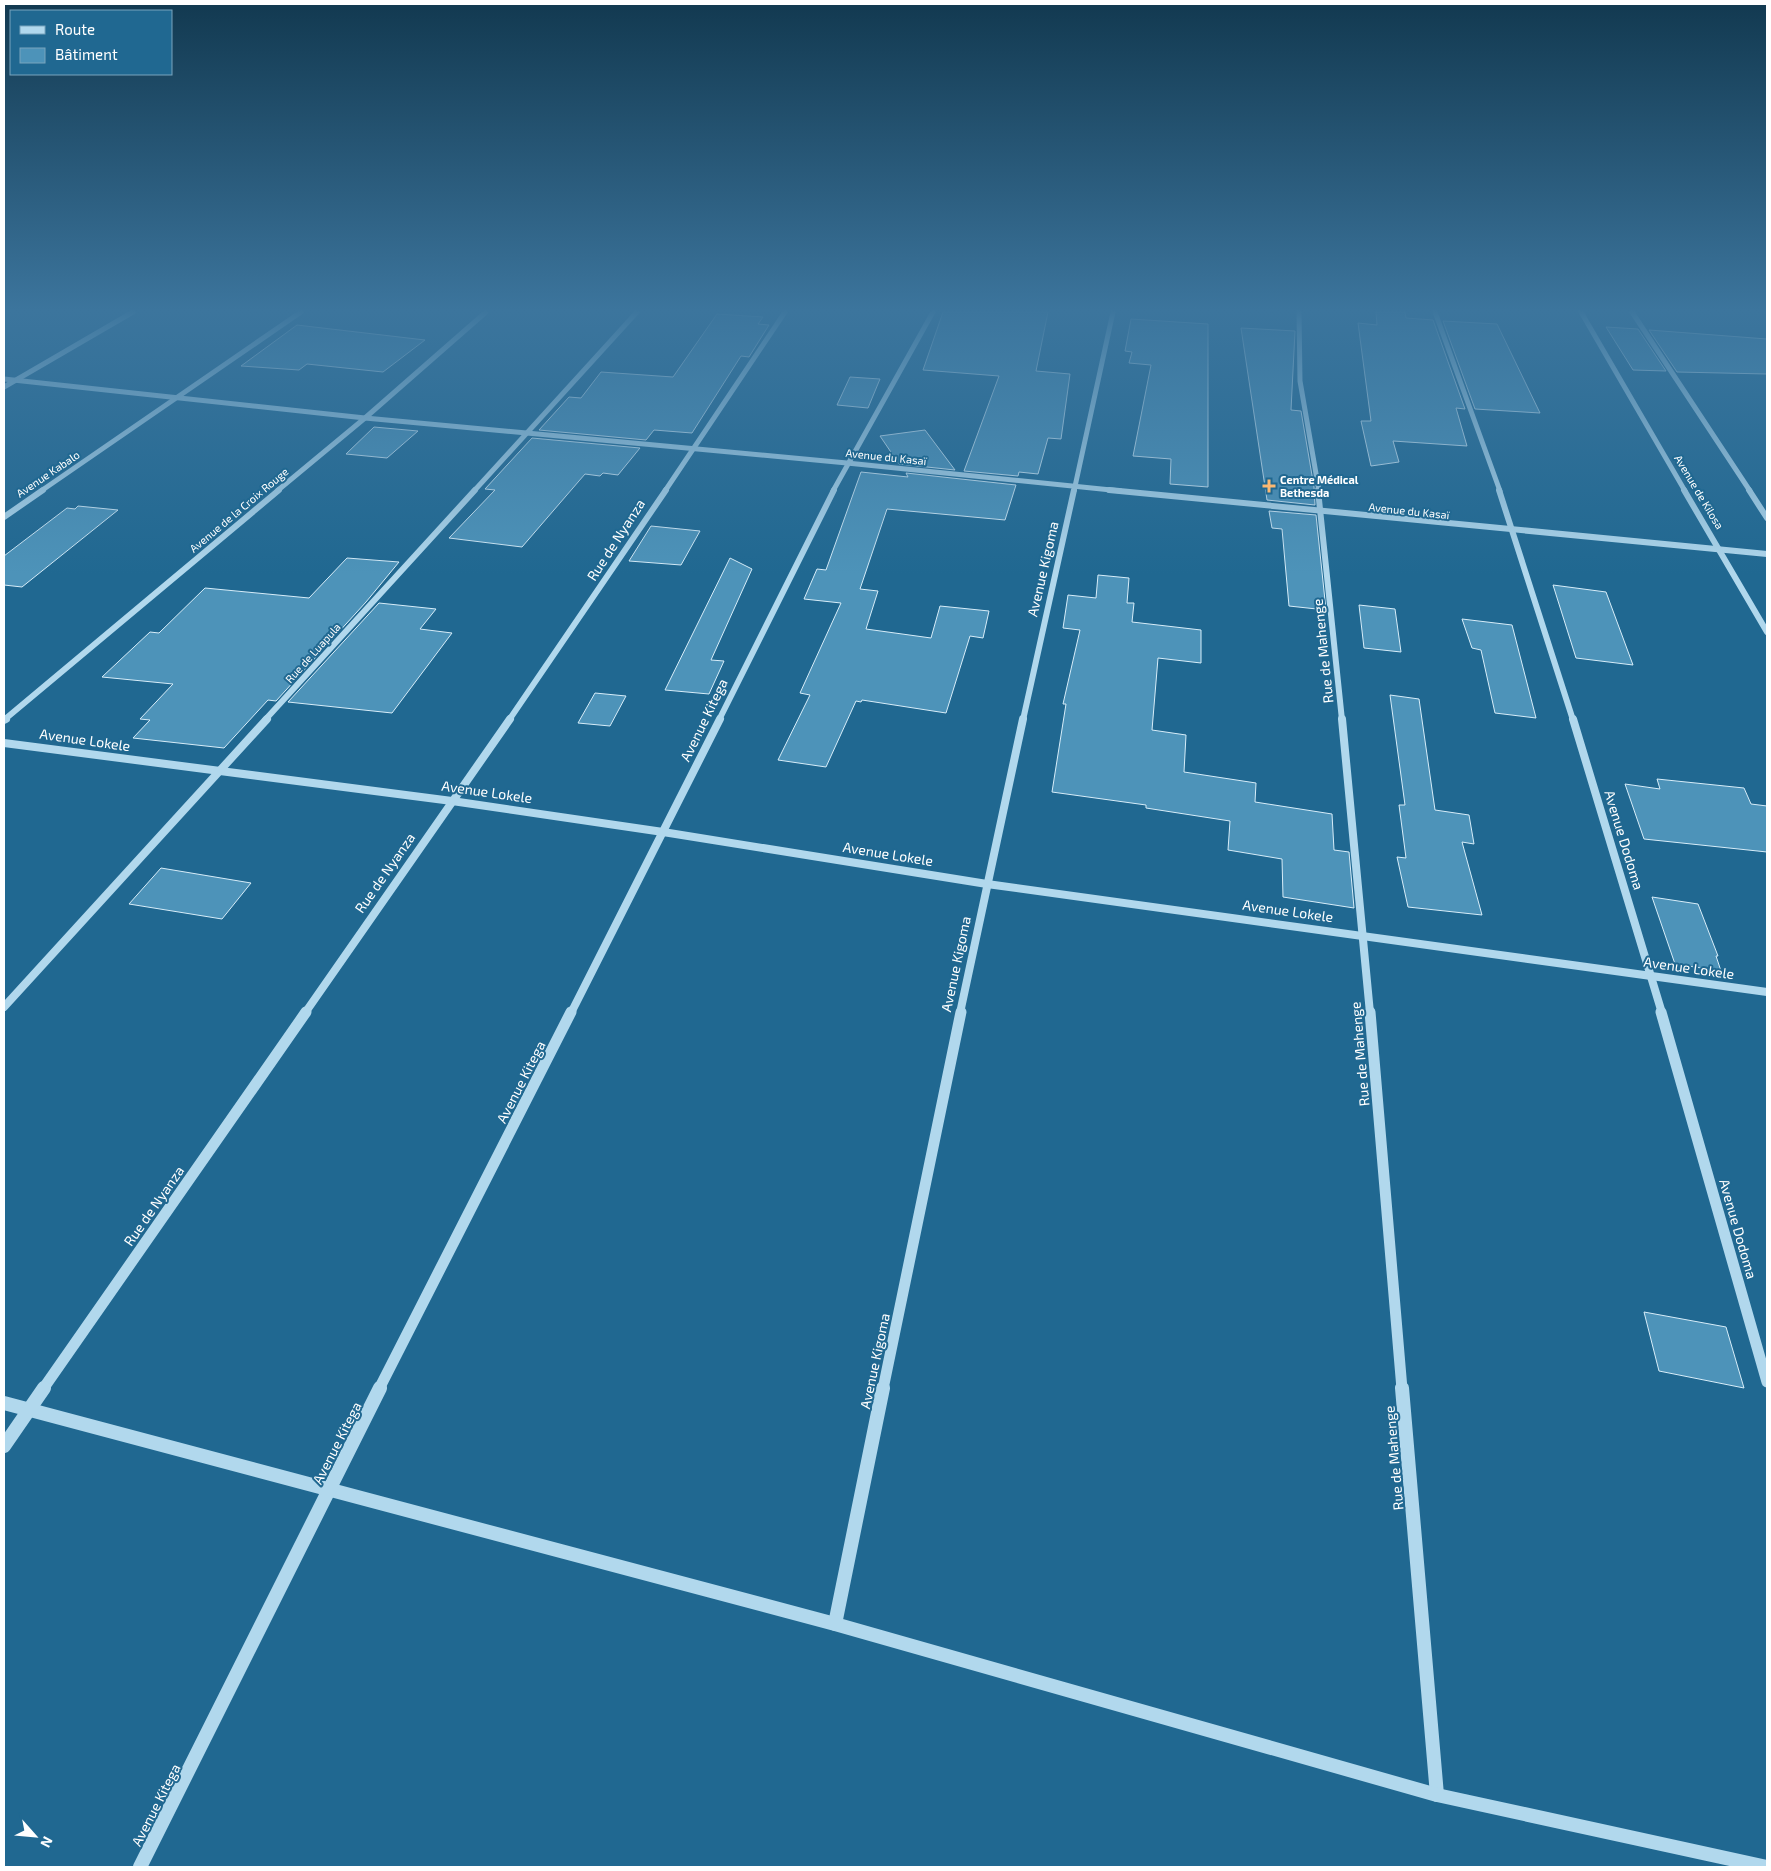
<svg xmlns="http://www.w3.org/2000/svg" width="1771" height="1871" viewBox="0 0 1771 1871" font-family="'Exo 2',sans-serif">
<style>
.building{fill:#4d93b9;stroke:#d7edf9}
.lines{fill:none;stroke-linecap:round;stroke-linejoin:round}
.minor-far4{stroke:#b1d8ed;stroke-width:5}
.minor-far3{stroke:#b1d8ed;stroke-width:6}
.minor-far2{stroke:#b1d8ed;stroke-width:8}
.minor-far1{stroke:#b1d8ed;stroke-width:11}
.minor{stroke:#b1d8ed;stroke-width:14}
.poi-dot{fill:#fab872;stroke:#206891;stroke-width:2}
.labels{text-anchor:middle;stroke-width:4;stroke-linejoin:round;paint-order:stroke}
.far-street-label{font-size:11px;fill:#fff;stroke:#206891}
.far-poi-label{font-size:11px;font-weight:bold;fill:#fff;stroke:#206891;text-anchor:start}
.street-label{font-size:14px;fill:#fff;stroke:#206891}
</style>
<rect width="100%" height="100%" fill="#206891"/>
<g class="building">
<polygon points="943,312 1048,312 1036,371 1070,374 1061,439 1048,438 1038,474 1019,472 1018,476 964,471 999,376 923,370"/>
<polygon points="1376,312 1405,312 1406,318 1433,320 1465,409 1456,408 1467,446 1393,441 1399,462 1371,466 1361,421 1371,421 1358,323 1377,325"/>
<polygon points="717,314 763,317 758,324 769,325 749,357 741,356 692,433 654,430 646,440 539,430 569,397 581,398 601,372 673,377"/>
<polygon points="1131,319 1208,324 1208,487 1170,484 1171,459 1133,456 1151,365 1129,363 1132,352 1125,351"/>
<polygon points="1443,321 1497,324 1540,413 1475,409"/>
<polygon points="297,325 425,340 383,372 307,364 299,370 241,366"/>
<polygon points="1606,327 1638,329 1666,371 1633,370"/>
<polygon points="1241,328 1295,331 1291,410 1301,411 1314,487 1315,505 1267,500"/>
<polygon points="1649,330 1767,339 1767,374 1677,372"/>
<polygon points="850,377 880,379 868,408 837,405"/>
<polygon points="374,427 418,431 387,458 346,454"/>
<polygon points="925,430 955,470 899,464 880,436"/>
<polygon points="532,438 640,448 618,475 603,473 600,476 585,474 522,547 449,538 495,490 485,489"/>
<polygon points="861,472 908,477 906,473 1016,485 1005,520 887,509 860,589 878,591 866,629 931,638 940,606 989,611 983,638 970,636 946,713 862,700 861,702 856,701 826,767 778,760 810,695 800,693 841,603 804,599 817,569 826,570"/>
<polygon points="78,506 118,510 22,587 4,585 4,556 67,508 75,509"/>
<polygon points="1269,511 1316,515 1326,610 1289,606 1282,529 1272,528"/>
<polygon points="651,526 700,531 681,565 629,561"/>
<polygon points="347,558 399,562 366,602 276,701 268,700 224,748 133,738 150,720 140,719 173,684 102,677 150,632 159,633 205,588 309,598"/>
<polygon points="730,558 752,569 711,660 724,661 709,694 665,690"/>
<polygon points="1098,575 1129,578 1127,603 1134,603 1132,622 1201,630 1201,663 1158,658 1152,730 1186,735 1184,772 1256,783 1255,802 1332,814 1334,850 1349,852 1354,908 1283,897 1282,859 1228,850 1230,821 1146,808 1146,805 1052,792 1066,704 1063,704 1080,630 1063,628 1068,595 1096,598"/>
<polygon points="1553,585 1606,592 1633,665 1576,658"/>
<polygon points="379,603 436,609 420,629 452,633 392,713 288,702"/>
<polygon points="1359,605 1395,609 1401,652 1364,648"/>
<polygon points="1462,619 1512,625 1536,718 1495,713 1481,650 1472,648"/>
<polygon points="595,693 626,696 610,726 578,723"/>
<polygon points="1390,695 1419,699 1435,810 1469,815 1474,844 1462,842 1482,915 1408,907 1397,857 1406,858 1399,805 1405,805"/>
<polygon points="1657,779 1744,788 1751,804 1767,806 1767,852 1644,839 1625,784 1660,789"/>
<polygon points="161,868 251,883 222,919 129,904"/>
<polygon points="1652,897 1698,904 1718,956 1716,956 1721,971 1675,964"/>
<polygon points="1644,1312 1726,1327 1744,1388 1659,1371"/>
</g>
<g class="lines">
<g class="minor-far4">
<polyline points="1299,312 1300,381 1319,491"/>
<polyline points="1435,312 1500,491"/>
<polyline points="1581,312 1685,491"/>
<polyline points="1632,312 1750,491"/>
<polyline points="4,379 365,418 847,463 1121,491"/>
<polyline points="4,387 133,312"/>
<polyline points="41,491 301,312"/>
<polyline points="277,491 365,418 486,312"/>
<polyline points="474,491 637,312"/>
<polyline points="665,491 785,312"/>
<polyline points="833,491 933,312"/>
<polyline points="1074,491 1113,312"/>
</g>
<g class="minor-far3">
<polyline points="1109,490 1767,554"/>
<polyline points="1318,490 1342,720"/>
<polyline points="1499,490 1573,720"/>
<polyline points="1684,490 1767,632"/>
<polyline points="1749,490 1767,518"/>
<polyline points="4,517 43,490"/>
<polyline points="4,720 279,490"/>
<polyline points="265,720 475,490"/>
<polyline points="509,720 666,490"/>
<polyline points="719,720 834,490"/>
<polyline points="1023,720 1074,490"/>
</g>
<g class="minor-far2">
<polyline points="1342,719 1370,1013"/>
<polyline points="1573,719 1662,1013"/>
<polyline points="4,720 6,719"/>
<polyline points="4,743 452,801 663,832 987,884 1767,992"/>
<polyline points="4,1007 267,719"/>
<polyline points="305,1013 510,719"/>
<polyline points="571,1013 720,719"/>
<polyline points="960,1013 1023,719"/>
</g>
<g class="minor-far1">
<polyline points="1370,1012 1402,1389"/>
<polyline points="1661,1012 1767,1382"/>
<polyline points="43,1389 306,1012"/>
<polyline points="379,1389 571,1012"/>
<polyline points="883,1389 961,1012"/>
</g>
<g class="minor">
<polyline points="1402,1388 1437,1795"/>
<polyline points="4,1403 835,1624 1437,1795 1767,1867"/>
<polyline points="4,1446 44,1388"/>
<polyline points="835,1624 883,1388"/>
<polyline points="140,1867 380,1388"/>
</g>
</g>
<linearGradient id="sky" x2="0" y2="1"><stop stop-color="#123950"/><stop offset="0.54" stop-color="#3c759d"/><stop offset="1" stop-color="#3c759d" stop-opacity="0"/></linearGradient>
<rect width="1771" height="574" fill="url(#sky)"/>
<path class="poi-dot" d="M1266.5 478.5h5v5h5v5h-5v5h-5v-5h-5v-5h5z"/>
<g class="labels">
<g class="far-street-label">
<text transform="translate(886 457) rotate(6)" y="4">Avenue du Kasaï</text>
<text transform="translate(48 474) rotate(-34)" y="4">Avenue Kabalo</text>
<text transform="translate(1699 492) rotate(59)" y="4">Avenue de Kilosa</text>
<text transform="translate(239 510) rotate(-40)" y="4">Avenue de la Croix Rouge</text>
<text transform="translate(1409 511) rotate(6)" y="4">Avenue du Kasaï</text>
<text transform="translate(313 653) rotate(-48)" y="4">Rue de Luapula</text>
</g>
<g class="far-poi-label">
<text x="1280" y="484">Centre Médical<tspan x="1280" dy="13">Bethesda</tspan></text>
</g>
<g class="street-label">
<text transform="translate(616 540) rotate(-57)" y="5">Rue de Nyanza</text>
<text transform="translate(1043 569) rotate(-77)" y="5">Avenue Kigoma</text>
<text transform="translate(1323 651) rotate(-96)" y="5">Rue de Mahenge</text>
<text transform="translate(704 720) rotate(-64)" y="5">Avenue Kitega</text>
<text transform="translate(85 740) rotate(8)" y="5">Avenue Lokele</text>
<text transform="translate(487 792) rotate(8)" y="5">Avenue Lokele</text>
<text transform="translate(1624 840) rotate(73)" y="5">Avenue Dodoma</text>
<text transform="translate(888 854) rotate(9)" y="5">Avenue Lokele</text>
<text transform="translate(385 873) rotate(-55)" y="5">Rue de Nyanza</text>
<text transform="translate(1288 911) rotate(8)" y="5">Avenue Lokele</text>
<text transform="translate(956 964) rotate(-78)" y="5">Avenue Kigoma</text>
<text transform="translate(1689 968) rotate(8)" y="5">Avenue Lokele</text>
<text transform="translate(1360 1054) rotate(-95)" y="5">Rue de Mahenge</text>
<text transform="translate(521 1082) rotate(-63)" y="5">Avenue Kitega</text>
<text transform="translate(154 1206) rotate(-55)" y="5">Rue de Nyanza</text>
<text transform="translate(1738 1229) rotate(74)" y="5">Avenue Dodoma</text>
<text transform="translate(875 1361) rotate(-78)" y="5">Avenue Kigoma</text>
<text transform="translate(337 1443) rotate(-63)" y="5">Avenue Kitega</text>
<text transform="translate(1394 1458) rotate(-95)" y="5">Rue de Mahenge</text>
<text transform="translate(156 1805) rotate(-63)" y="5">Avenue Kitega</text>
</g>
</g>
<rect width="1771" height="1871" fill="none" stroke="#ffffff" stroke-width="10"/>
<rect x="10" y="10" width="162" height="65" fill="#206891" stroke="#79a4bd"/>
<rect x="20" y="26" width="25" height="8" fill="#b1d8ed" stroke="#79a4bd"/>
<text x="55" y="35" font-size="15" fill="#ffffff">Route</text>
<rect x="20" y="48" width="25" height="15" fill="#4d93b9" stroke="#79a4bd"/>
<text x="55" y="60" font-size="15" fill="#ffffff">Bâtiment</text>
<g transform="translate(35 1836) rotate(117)" stroke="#206891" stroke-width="4" paint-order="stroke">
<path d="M0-4L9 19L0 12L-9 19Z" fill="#ffffff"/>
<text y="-8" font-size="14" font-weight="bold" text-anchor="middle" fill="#ffffff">N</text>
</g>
</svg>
